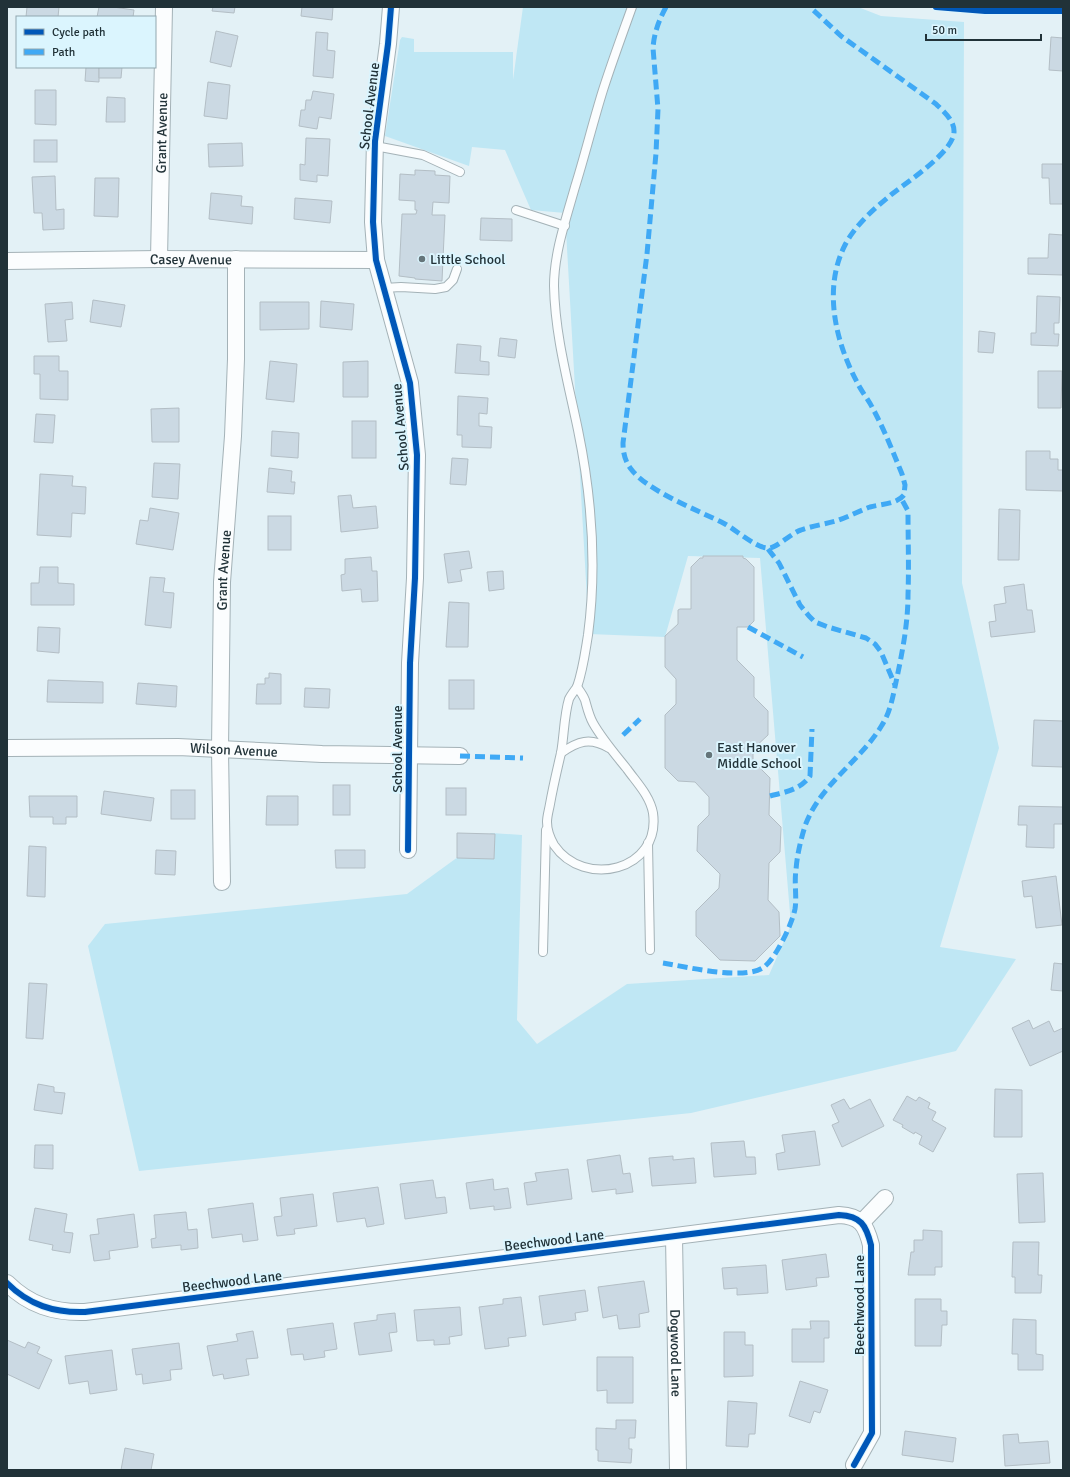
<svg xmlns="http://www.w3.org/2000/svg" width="1070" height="1477" viewBox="0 0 1070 1477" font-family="Signika,sans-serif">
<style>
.green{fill:#bfe7f4}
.building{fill:#cbd9e3;stroke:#b3bec5}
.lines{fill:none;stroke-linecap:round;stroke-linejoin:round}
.service-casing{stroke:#a4b2b7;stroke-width:10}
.minor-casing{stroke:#a4b2b7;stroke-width:18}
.service{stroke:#fbfdfe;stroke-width:8}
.minor{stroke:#fbfdfe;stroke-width:16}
.quiet{stroke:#3fa9f5;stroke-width:5;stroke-dasharray:10 5;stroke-linecap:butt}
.cycleway-casing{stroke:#dbf5fe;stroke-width:8}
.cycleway{stroke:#0057b8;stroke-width:6}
.poi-dot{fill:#65757a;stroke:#dbf5fe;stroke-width:1.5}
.labels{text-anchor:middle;stroke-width:4;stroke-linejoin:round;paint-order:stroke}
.street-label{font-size:14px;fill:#213238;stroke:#dbf5fe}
.poi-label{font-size:14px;fill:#213238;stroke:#dbf5fe;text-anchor:start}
</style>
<rect width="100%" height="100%" fill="#e3f1f6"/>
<polygon class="green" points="523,7 858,7 881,16 964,22 962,583 999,748 940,947 1016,959 956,1051 691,1113 139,1171 88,946 105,924 407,894 491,833 522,835 517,1020 537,1044 627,984 769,975 791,925 760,558 688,556 665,637 589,634 565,213 531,210 505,150 472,147 469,166 385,136 400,40 402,37 414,39 414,52 513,52 513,80"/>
<g class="building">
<polygon points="27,7 59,7 58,17 26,17"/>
<polygon points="99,7 113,7 134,10 133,17 97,17"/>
<polygon points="213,7 235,7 234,13 212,11"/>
<polygon points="302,7 333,7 332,20 301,16"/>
<polygon points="216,31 238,36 231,67 210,62"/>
<polygon points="316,32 328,33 327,50 335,51 333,78 313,76"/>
<polygon points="1051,37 1063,38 1063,71 1049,70"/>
<polygon points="86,67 99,67 99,82 85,81"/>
<polygon points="99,67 122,67 121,78 99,78"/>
<polygon points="208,82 230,85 227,119 204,116"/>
<polygon points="35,90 56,90 56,125 35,124"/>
<polygon points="313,91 334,94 331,119 319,117 317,129 299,126 301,110 305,110 306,100 311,100"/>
<polygon points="107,97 125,98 125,122 106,122"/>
<polygon points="306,138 330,139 328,176 317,175 317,182 300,180 300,164 305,165"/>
<rect x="34" y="140" width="23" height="22"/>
<polygon points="242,143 243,166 209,167 208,144"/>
<polygon points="1042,164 1063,164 1063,204 1050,204 1049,178 1042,178"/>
<polygon points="415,170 435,171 435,175 450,176 449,203 433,202 432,215 445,215 442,281 415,279 415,278 399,276 402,214 416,214 417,210 415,210 415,201 399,200 400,174 415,175"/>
<polygon points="55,176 56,210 64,209 64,229 43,230 42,213 34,213 32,177"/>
<polygon points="95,178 119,178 118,217 94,216"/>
<polygon points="211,193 242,196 241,206 253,207 252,224 209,219"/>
<polygon points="295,198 332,201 330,223 294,219"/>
<polygon points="481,218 512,219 512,241 480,240"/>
<polygon points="1049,234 1063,235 1063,275 1028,274 1028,258 1048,258"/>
<polygon points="1037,296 1060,297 1059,323 1054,323 1054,334 1059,334 1058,346 1031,345 1031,333 1036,333"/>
<polygon points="93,300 125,305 121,327 90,322"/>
<polygon points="321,301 354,304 352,330 320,327"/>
<polygon points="72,302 73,319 65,320 67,341 48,342 45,304"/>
<polygon points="260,302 309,302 309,329 260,330"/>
<polygon points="979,331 995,333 993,353 978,352"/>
<polygon points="500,338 517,340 515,358 498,356"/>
<polygon points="457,344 481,346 480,361 489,362 489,375 455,373"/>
<polygon points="34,356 59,356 59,371 68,371 68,400 40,399 40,374 34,374"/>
<polygon points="270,361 297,364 294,402 266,399"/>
<polygon points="368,361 368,397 343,397 343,362"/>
<polygon points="1038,371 1062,371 1061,408 1038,408"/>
<polygon points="458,396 488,398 487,414 479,413 479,426 492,427 491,448 462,447 462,435 457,435"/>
<polygon points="179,408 179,442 152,442 151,409"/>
<polygon points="36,414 55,415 53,443 34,442"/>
<rect x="352" y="421" width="24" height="37"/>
<polygon points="272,431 299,433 298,458 271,456"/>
<polygon points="1026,451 1050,451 1050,459 1058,459 1058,470 1063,470 1063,491 1026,490"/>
<polygon points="452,458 468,459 466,485 450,484"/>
<polygon points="154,463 180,464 178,499 152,497"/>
<polygon points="269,468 292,471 291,482 295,482 294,494 267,492"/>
<polygon points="40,474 73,476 72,486 86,487 85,514 72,513 71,537 37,535"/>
<polygon points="351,495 353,508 376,506 378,528 341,532 338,496"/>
<polygon points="150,508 179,513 173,550 136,544 140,520 148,521"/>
<polygon points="999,509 1020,510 1019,560 998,560"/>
<rect x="268" y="516" width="23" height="34"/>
<polygon points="469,551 472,568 460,570 462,581 448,583 444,554"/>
<polygon points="703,556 743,556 743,558 746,559 754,567 754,621 748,627 737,627 737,660 754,677 754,697 768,711 768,735 753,749 753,761 770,778 769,815 781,827 780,852 769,863 768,900 779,912 780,936 755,961 720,960 696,936 696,911 719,888 720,874 697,851 698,826 709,815 709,797 695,782 678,781 665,768 665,715 676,704 676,679 665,667 665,636 678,624 678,610 680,609 691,609 691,567 700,558 703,558"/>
<polygon points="371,557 372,571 377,571 378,601 362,602 361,589 342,591 341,575 345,574 345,559"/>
<polygon points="40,567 58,567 58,583 74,584 74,605 31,605 31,583 39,583"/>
<polygon points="503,571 504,589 489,591 487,572"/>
<polygon points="150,577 165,578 163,592 174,593 171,628 145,625"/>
<polygon points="1024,584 1027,610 1032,610 1035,632 991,637 989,622 996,621 994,605 1006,603 1004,587"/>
<polygon points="449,602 469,603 468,647 446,647"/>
<polygon points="38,627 60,628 59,653 37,651"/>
<polygon points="269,673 281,674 281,704 256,704 257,684 265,684 265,678 269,678"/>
<polygon points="48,680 103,682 103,703 47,702"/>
<rect x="449" y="680" width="25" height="29"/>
<polygon points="138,683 177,686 176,707 136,704"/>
<polygon points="305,688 330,689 329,708 304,707"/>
<polygon points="1034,720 1063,721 1063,767 1032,766"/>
<rect x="333" y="785" width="17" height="30"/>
<rect x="446" y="788" width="20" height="27"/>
<rect x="171" y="790" width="24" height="29"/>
<polygon points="104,791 154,798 151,821 101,814"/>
<polygon points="29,796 77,796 77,817 66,817 66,824 53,824 53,817 30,817"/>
<polygon points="267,796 298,796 298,825 266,825"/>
<polygon points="1019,806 1063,807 1063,824 1054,824 1054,848 1026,847 1027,825 1018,825"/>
<polygon points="457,833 495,834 494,859 457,858"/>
<polygon points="29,846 46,847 45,897 27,896"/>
<polygon points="156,850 176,851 175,875 155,874"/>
<polygon points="335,850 365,850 365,868 336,868"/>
<polygon points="1056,876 1062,925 1036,928 1032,896 1024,897 1022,881"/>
<polygon points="1054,963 1063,964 1063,991 1051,990"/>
<polygon points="29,983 47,984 43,1039 26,1038"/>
<polygon points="1029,1020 1033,1029 1049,1021 1054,1032 1063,1028 1063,1051 1030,1066 1012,1028"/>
<polygon points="38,1084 54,1087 54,1092 65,1093 62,1114 34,1110"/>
<polygon points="995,1089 1022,1090 1022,1137 994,1137"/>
<polygon points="907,1096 916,1101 919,1097 930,1103 928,1108 936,1112 932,1120 946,1128 933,1152 919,1144 922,1136 915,1132 914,1134 902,1127 903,1125 893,1120"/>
<polygon points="844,1099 850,1109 870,1099 884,1126 842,1147 832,1125 839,1122 831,1105"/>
<polygon points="815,1131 820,1165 778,1170 776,1154 785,1152 782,1135"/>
<polygon points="744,1141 746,1157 755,1157 756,1174 714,1177 711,1143"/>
<polygon points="35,1145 53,1145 53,1169 34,1168"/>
<polygon points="620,1155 623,1174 630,1173 633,1192 616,1194 616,1189 592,1192 587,1160"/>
<polygon points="673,1156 673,1160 694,1158 696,1183 652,1186 649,1158"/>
<polygon points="568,1169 572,1199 527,1205 524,1183 537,1181 535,1173"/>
<polygon points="1043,1173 1045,1222 1019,1223 1017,1174"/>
<polygon points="493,1179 494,1190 508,1188 511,1208 494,1210 494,1206 470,1209 466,1183"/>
<polygon points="433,1180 436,1198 445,1197 447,1213 405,1219 400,1184"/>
<polygon points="378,1187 384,1224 367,1227 365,1218 337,1222 333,1193"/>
<polygon points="313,1194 317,1226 294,1229 295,1234 277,1236 274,1217 282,1216 280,1198"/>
<polygon points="253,1203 258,1240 243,1242 242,1234 212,1238 208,1209"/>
<polygon points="35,1208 67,1214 64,1232 73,1233 70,1253 52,1250 53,1245 29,1240"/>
<polygon points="186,1212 188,1230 197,1229 198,1248 181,1250 181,1245 152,1248 151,1239 156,1238 154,1215"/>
<polygon points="134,1214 138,1247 109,1251 110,1259 94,1261 90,1235 99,1234 97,1219"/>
<polygon points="923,1230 942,1231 942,1267 935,1267 935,1275 908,1275 911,1252 914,1252 914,1240 923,1240"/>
<polygon points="1013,1242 1039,1242 1038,1275 1042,1275 1041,1293 1015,1293 1015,1277 1012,1277"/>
<polygon points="826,1254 829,1277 816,1278 817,1286 786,1290 782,1260"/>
<polygon points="766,1265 768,1293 737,1295 737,1288 724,1289 722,1268"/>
<polygon points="644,1281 649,1312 639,1314 640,1327 619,1329 617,1315 603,1318 598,1287"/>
<polygon points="585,1290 588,1311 575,1313 576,1320 543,1325 539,1296"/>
<polygon points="521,1297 526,1336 508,1338 509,1346 485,1349 479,1307 503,1304 503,1299"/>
<polygon points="915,1299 941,1299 941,1311 947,1311 947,1325 942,1325 941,1346 915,1346"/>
<polygon points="460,1307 462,1335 449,1337 450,1344 434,1345 434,1340 417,1341 414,1310"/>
<polygon points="395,1313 397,1332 389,1333 392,1351 359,1355 354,1323 377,1320 377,1315"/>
<polygon points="1013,1319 1036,1320 1036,1354 1043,1355 1043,1370 1018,1370 1018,1354 1012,1354"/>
<polygon points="810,1321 829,1321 829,1338 824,1338 824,1362 792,1362 792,1329 811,1329"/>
<polygon points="333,1323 337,1349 324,1351 325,1357 304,1360 303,1354 291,1355 287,1329"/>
<polygon points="253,1331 258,1358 246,1359 249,1375 224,1379 223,1374 213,1376 207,1346 238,1341 236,1334"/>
<polygon points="724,1332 745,1332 745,1345 753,1345 753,1376 724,1377"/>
<polygon points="7,1340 25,1348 28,1342 40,1347 37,1353 52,1360 39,1389 7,1374"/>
<polygon points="179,1343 182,1369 170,1370 171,1380 143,1384 142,1374 136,1375 132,1349"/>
<polygon points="112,1350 117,1390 90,1394 88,1381 69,1384 65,1356"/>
<polygon points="597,1357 633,1357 633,1403 607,1403 607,1390 597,1391"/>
<polygon points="800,1381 828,1390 820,1413 814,1411 810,1423 789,1416"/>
<polygon points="728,1401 757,1403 755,1434 749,1434 748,1447 726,1446"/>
<polygon points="616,1420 636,1420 635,1438 629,1438 629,1449 632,1449 631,1463 598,1461 598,1450 596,1450 596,1428 616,1429"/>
<polygon points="905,1431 956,1438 953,1462 902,1455"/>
<polygon points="1018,1434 1019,1443 1048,1441 1050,1463 1005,1466 1003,1435"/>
<polygon points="125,1448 154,1454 151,1470 121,1470"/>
</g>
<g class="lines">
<defs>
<g id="service">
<polyline points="375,146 423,155 460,172"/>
<polyline points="516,210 565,226"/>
<polyline points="384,288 401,287 435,289 446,287 453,280 457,269"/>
<path d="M577,687C583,670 585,653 588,635C597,567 592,498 578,430C568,382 555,335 554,286C554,253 566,219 575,187C585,155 593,122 603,90C612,62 622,35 632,7"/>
<path d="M577,687C580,691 583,695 585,700C587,707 589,716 593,723C602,739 615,754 627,769C637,783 650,796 653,813C661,871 584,889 554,845C550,838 547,830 547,822C547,816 549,810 550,804C553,787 557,770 561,753C564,737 564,715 569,699C571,695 575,690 577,687Z"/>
<path d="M561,753C578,741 590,737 609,748"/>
<polyline points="648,843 650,950"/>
<polyline points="543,952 546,830"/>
</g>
<g id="minor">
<polyline points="391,7 388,44 375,141 373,222 376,260 410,383 417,455 415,578 410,663 408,850"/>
<path id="s1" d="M159,259L164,7"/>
<path id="s2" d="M7,261L159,259L376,260"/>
<path id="s3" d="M7,748L178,747L322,754L460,756"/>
<path id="s4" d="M222,882L220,749L222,582L233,436L236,359V259"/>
<polyline points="862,1222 885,1198"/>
<path id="s5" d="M674,1237L678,1470"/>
<path d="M7,1283C29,1305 54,1313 85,1312L839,1215C861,1216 866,1225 871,1245L872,1433L854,1465"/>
</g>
</defs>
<use href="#service" class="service-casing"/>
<use href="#minor" class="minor-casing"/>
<use href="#service" class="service"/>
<use href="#minor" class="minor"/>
<g class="quiet">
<path d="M666,7C659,20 654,33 653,48L658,109L656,153L647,254L623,443C623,453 625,461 631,469C647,491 700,511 725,524C736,530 755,547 767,548C775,550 791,533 801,530C812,526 825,524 836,521C848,517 859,511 870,507C881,504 897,504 904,495L905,485L902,474C893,452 884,429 872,407C868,399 861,391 857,382C835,341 823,288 845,245C855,225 875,208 892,194C907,182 955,151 954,131C954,120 943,111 936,104L841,36L810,7"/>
<polyline points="768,549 779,563 800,605 809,616 815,622 828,627 866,638 875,644 881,652 895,685"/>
<polyline points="748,627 803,657"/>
<polyline points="623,735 640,719"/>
<polyline points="460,756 523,758"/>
<path d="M770,796C785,792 800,790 810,776L812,729"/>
<path d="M663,963C687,967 745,981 764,967C776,958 792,924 795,909C797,897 794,883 796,870C797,855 801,839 805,826C820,784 860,762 882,725C890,713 893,696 896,682C902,654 908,624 908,595C909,567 908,539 908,511L901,498"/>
</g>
<defs>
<g id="cycleway">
<polyline points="391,7 388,44 375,141 373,222 376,260 410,383 417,455 415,578 410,663 408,850"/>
<polyline points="936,7 985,11 1063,11"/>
<path d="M7,1283C29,1305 54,1313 85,1312L839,1215C861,1216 866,1225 871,1245L872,1433L854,1465"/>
</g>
</defs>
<use href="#cycleway" class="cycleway-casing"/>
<use href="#cycleway" class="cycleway"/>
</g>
<g class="poi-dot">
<circle cx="422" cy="259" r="4"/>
<circle cx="709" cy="755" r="4"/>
</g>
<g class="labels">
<g class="street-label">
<text transform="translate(369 106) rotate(-83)" y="5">School Avenue</text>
<text dy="5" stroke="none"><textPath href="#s1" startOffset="126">Grant Avenue</textPath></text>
<text dy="5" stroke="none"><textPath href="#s2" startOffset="184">Casey Avenue</textPath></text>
<text transform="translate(400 427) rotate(-95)" y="5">School Avenue</text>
<text dy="5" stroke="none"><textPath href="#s4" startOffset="312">Grant Avenue</textPath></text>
<text transform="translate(397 749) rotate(-90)" y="5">School Avenue</text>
<text dy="5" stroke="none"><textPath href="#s3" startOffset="227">Wilson Avenue</textPath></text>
<text transform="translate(554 1240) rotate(-7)" y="5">Beechwood Lane</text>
<text transform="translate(232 1281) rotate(-7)" y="5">Beechwood Lane</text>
<text transform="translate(859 1305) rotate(-90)" y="5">Beechwood Lane</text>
<text dy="5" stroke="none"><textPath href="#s5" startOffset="116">Dogwood Lane</textPath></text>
</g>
<g class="poi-label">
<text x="430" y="264">Little School</text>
<text x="717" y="752">East Hanover<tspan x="717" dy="16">Middle School</tspan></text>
</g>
</g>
<rect width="1070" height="1477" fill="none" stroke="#213238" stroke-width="16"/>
<rect x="16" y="16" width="140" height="52" fill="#dbf5fe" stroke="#91a7af"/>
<rect x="24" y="29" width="20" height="6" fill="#0057b8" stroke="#91a7af"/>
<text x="52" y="36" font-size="12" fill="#213238">Cycle path</text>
<rect x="24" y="49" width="20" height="6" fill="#3fa9f5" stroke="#91a7af"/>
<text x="52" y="56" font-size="12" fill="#213238">Path</text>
<path d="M926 34v6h115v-6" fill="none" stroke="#213238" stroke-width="2"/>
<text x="932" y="34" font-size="12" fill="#213238" stroke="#dbf5fe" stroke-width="3" paint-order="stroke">50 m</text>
</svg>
